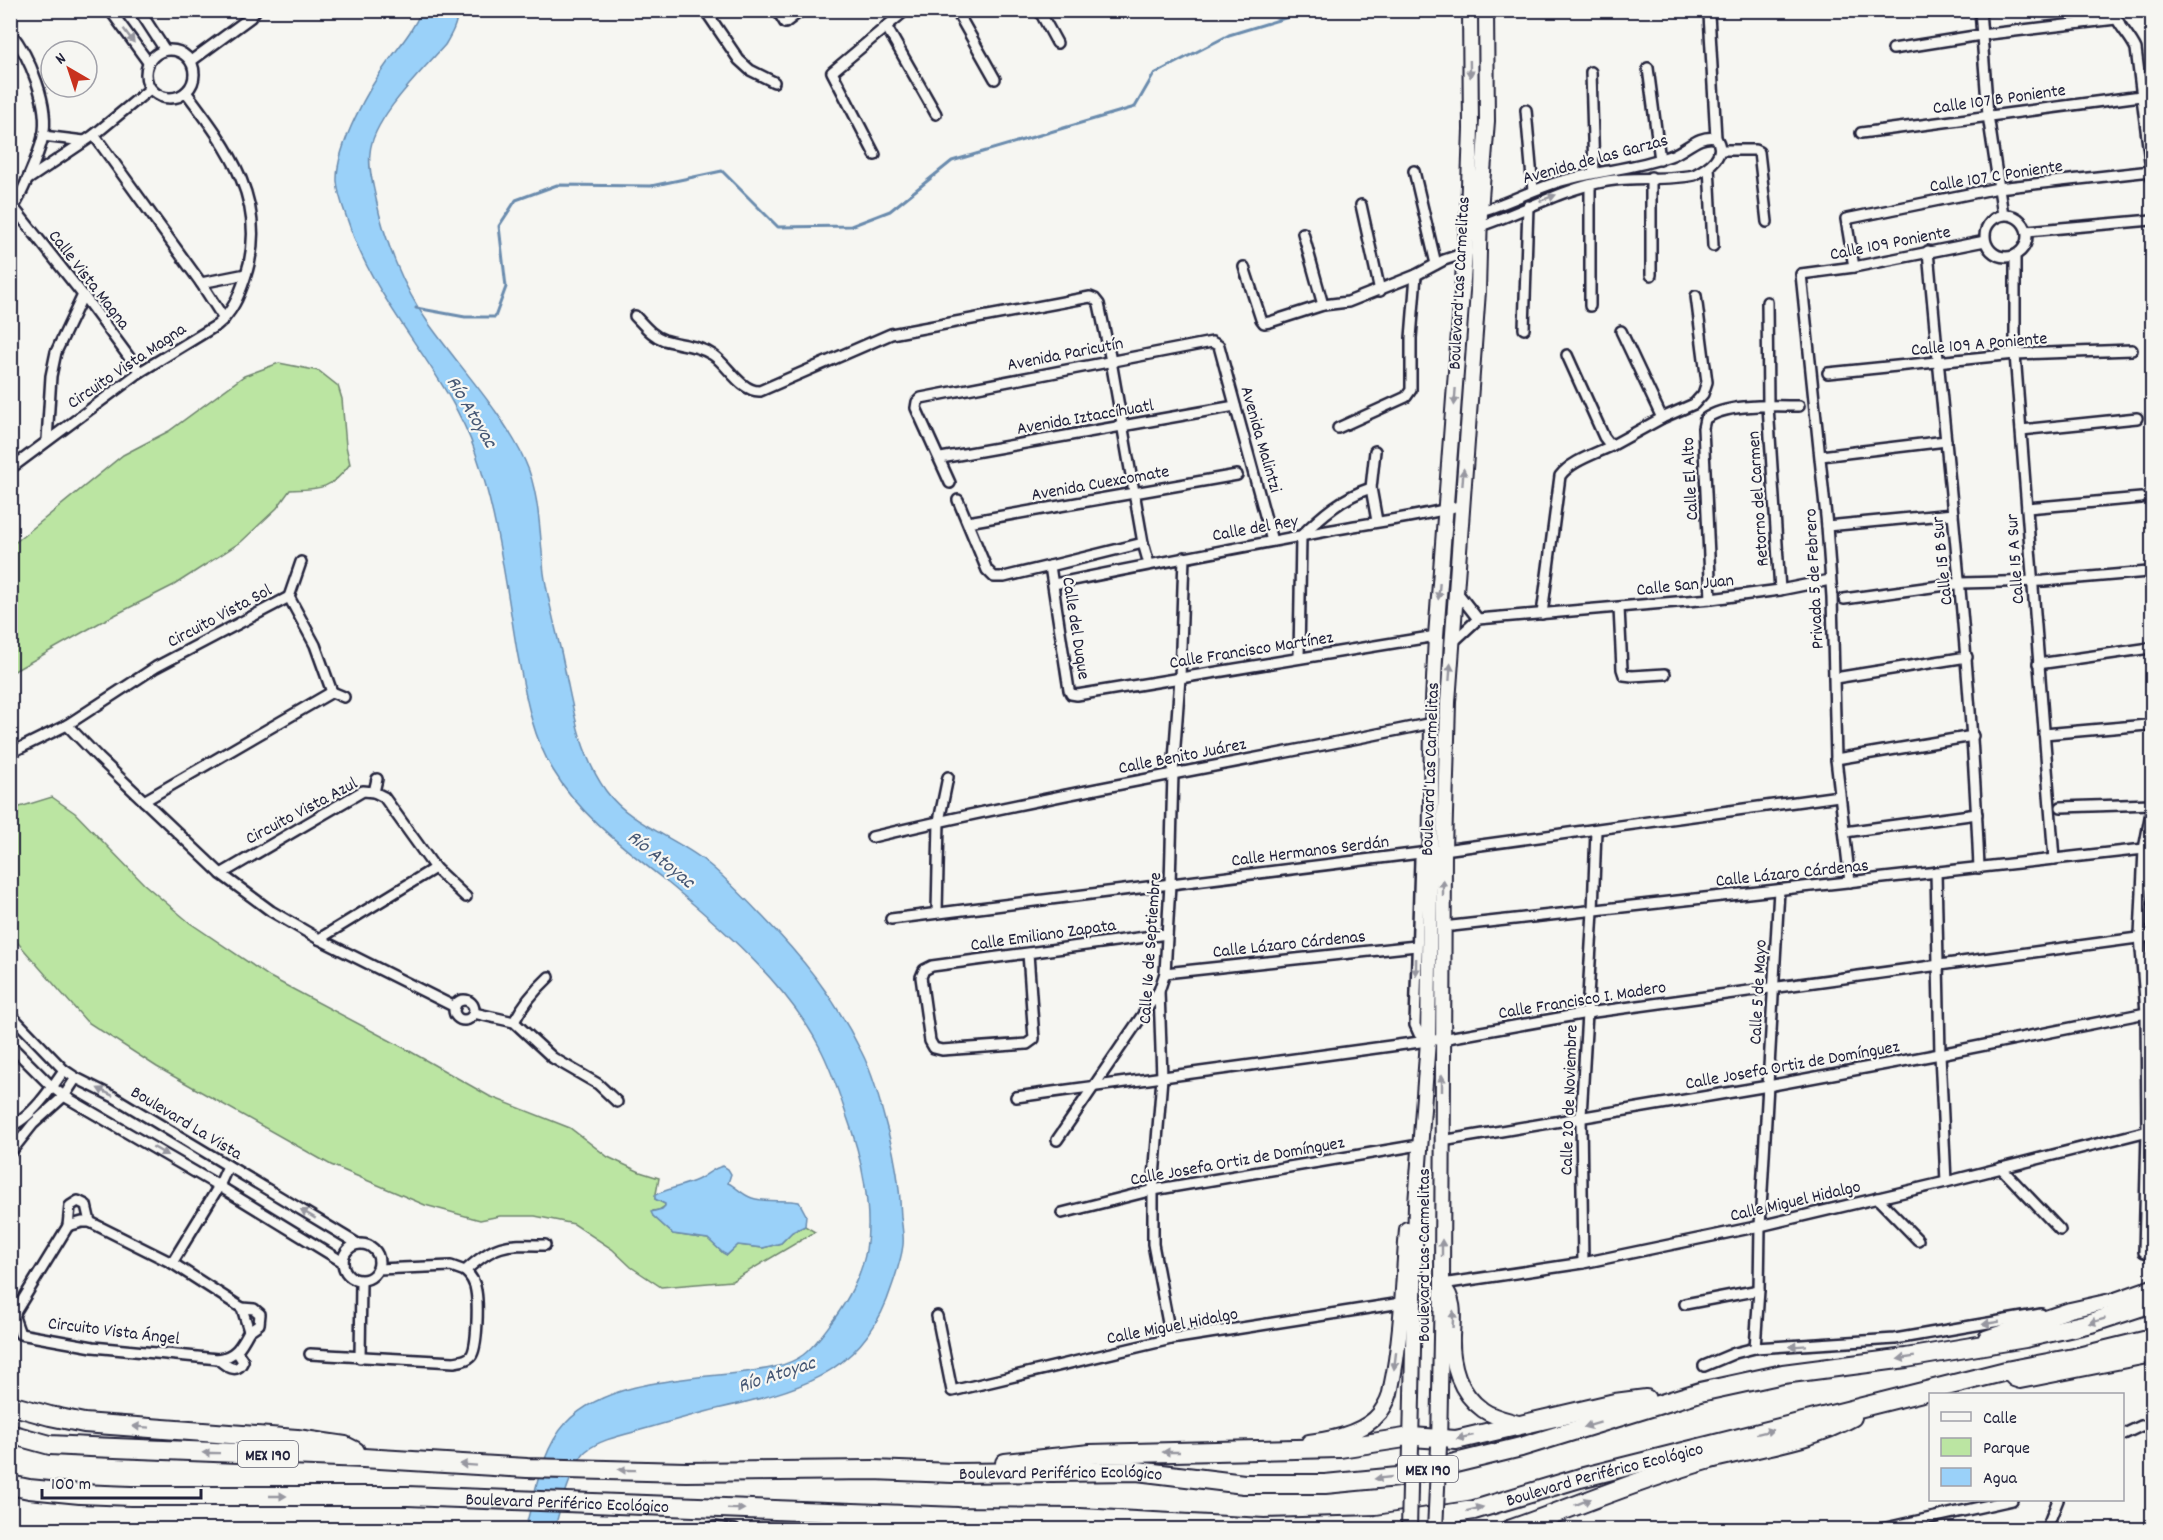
<svg xmlns="http://www.w3.org/2000/svg" width="2163" height="1540" viewBox="0 0 2163 1540" font-family="Dekko,sans-serif">
<style>
.green{fill:#bbe5a2;stroke:#6e846e;stroke-width:1.5}
.water{fill:#9ad1f9;stroke:#6a8bad;stroke-width:1.5}
.lines{fill:none;stroke-linecap:round;stroke-linejoin:round}
.stream{stroke:#6a8bad;stroke-width:3}
.street-casing{stroke:#22223b;stroke-width:14}
.secondary-casing{stroke:#22223b;stroke-width:18}
.highway-casing{stroke:#22223b;stroke-width:22}
.street{stroke:#f6f6f2;stroke-width:9}
.secondary{stroke:#f6f6f2;stroke-width:14}
.highway{stroke:#f6f6f2;stroke-width:18}
.secondary-bridge-casing{stroke:#22223b;stroke-width:18;stroke-linecap:butt}
.secondary-bridge{stroke:#f6f6f2;stroke-width:14}
.oneway{fill:#9797a0}
.labels{text-anchor:middle;stroke-width:4.5;stroke-linejoin:round;paint-order:stroke}
.shield{fill:#f6f6f2;stroke:#626272;stroke-width:1.5}
.shield-label{font-size:16px;font-weight:bold;fill:#22223b}
.street-label{font-size:18px;fill:#22223b;stroke:#f6f6f2}
.water-label{font-size:20px;font-style:italic;fill:#465774;stroke:#f6f6f2}
</style>
<rect width="100%" height="100%" fill="#f6f6f2"/>
<filter id="ink" filterUnits="userSpaceOnUse"><feTurbulence type="fractalNoise" baseFrequency=".0167" numOctaves="2"/><feDisplacementMap in="SourceGraphic" scale="12" xChannelSelector="R" yChannelSelector="G"/><feConvolveMatrix kernelMatrix="1 2 1 2 8 2 1 2 1" color-interpolation-filters="sRGB"/></filter>
<g filter="url(#ink)">
<g class="green">
<path d="M279,363L319,371L338,386L342,399L346,446L350,464C331,490 319,489 290,490L277,508L241,542L174,585L101,622L11,673V546L123,455L169,431L244,376Z"/>
<polygon points="52,797 75,813 144,884 190,923 270,977 406,1049 489,1096 570,1128 608,1157 640,1172 659,1178 655,1199 665,1204 665,1206 659,1210 653,1211 653,1216 673,1234 708,1239 723,1253 727,1255 738,1245 763,1248 781,1243 792,1232 805,1226 815,1232 732,1281 661,1287 631,1267 612,1249 574,1224 535,1216 500,1216 480,1220 425,1205 331,1165 157,1067 86,1021 11,935 10,810"/>
</g>
<g class="water">
<path d="M421,11H457C458,23 451,35 445,45C422,71 372,119 370,153C368,168 373,184 376,199C384,239 404,289 427,321C459,367 502,411 525,461C540,493 540,538 544,573C548,601 556,629 562,656C572,702 578,752 606,791C630,824 675,837 706,862C726,878 743,896 761,915C802,957 835,998 861,1051C874,1076 881,1106 888,1132C896,1160 900,1188 901,1217C902,1226 904,1236 903,1245C901,1263 893,1283 887,1300C857,1376 794,1391 721,1408C696,1414 672,1421 648,1428C629,1434 602,1438 586,1451C574,1461 558,1513 555,1529H525C535,1495 541,1450 566,1423C605,1381 685,1379 738,1373C759,1370 785,1368 803,1355C815,1346 825,1331 834,1319C848,1300 862,1274 866,1250C873,1209 861,1155 847,1117C839,1093 831,1068 819,1046C786,983 717,923 662,878C622,846 580,815 553,770C531,734 525,692 517,651C506,586 498,517 476,454C448,372 379,310 350,227C345,212 338,197 337,181C336,146 369,87 390,59C402,43 414,29 421,11Z"/>
<path d="M723,1166L728,1169L731,1174L728,1183C737,1187 742,1195 752,1198C767,1203 783,1199 799,1202L806,1215L805,1226L792,1232L781,1243L763,1248L738,1245L727,1255L723,1253L708,1239L673,1234L653,1216L651,1212L662,1209L665,1206V1204L655,1199V1195C669,1188 683,1186 697,1180C706,1176 713,1168 723,1166Z"/>
</g>
<g class="lines">
<polyline class="stream" points="416,308 465,317 495,317 506,287 499,226 516,200 557,185 651,186 722,171 778,227 851,226 890,211 952,161 1135,107 1154,74 1229,35 1312,10"/>
<defs>
<g id="street">
<polyline points="110,10 148,62"/>
<polyline points="139,10 165,50"/>
<polyline points="705,10 739,60 750,70 774,82"/>
<polyline points="777,10 785,23 802,10"/>
<polyline points="956,10 995,79"/>
<polyline points="1039,10 1057,43"/>
<polyline points="1980,10 1988,115 2003,215"/>
<path d="M2113,10C2117,25 2130,35 2136,49L2152,178"/>
<polyline points="1709,14 1716,138"/>
<polyline points="886,26 936,114"/>
<path d="M10,32C30,56 50,106 43,137C38,157 21,196 10,214"/>
<polyline points="1893,49 1981,35 2116,19"/>
<circle cx="170" cy="74" r="24"/>
<polyline points="191,61 251,17 256,10"/>
<polyline points="1648,68 1660,160"/>
<polyline points="1591,72 1594,172"/>
<polyline points="1526,110 1533,190"/>
<polyline points="1861,133 2141,96"/>
<polyline points="94,135 201,283 224,319"/>
<polyline points="43,136 84,141"/>
<polyline points="1721,150 1755,150 1759,152 1767,222"/>
<polyline points="875,155 832,72 906,10"/>
<polyline points="1709,166 1713,246"/>
<polyline points="1414,171 1436,264"/>
<polyline points="1651,177 1651,275"/>
<polyline points="27,180 94,135 150,89"/>
<polyline points="1590,185 1590,306"/>
<polyline points="1361,205 1380,291"/>
<polyline points="14,208 83,295 140,372"/>
<path d="M1477,212C1505,205 1531,190 1558,182C1595,171 1634,169 1670,156C1686,151 1698,134 1716,138C1728,155 1708,168 1694,175C1667,181 1635,176 1607,181C1561,189 1521,213 1477,227"/>
<circle cx="2006" cy="236" r="21"/>
<polyline points="2027,231 2152,220"/>
<polyline points="1303,233 1323,305"/>
<path d="M1928,251C1946,457 1971,661 1979,868"/>
<polyline points="2015,256 2015,354 2054,859"/>
<polyline points="1244,267 1261,319 1264,323 1270,322 1323,305 1348,302 1416,275 1444,260 1468,252"/>
<polyline points="1854,267 1846,219 1998,188 2151,171"/>
<polyline points="201,283 246,274"/>
<polyline points="1767,302 1768,406 1780,590"/>
<path d="M635,316C644,325 652,336 664,340C681,345 698,345 713,355C728,365 741,392 760,391L891,334L1090,297L1095,299L1099,304L1111,361L1143,543L1149,564"/>
<polyline points="1524,329 1528,206"/>
<polyline points="1621,331 1662,418"/>
<polyline points="1567,355 1604,437 1611,446 1662,418 1694,404 1703,394 1707,382 1696,296"/>
<polyline points="1828,373 2015,354 2132,350"/>
<polyline points="1338,428 1406,397 1411,390 1411,338 1416,275"/>
<polyline points="2021,430 2137,418"/>
<polyline points="47,440 51,376 56,352 83,295"/>
<polyline points="1375,451 1371,488 1377,521"/>
<polyline points="1821,456 1946,441"/>
<polyline points="941,458 1235,406"/>
<path d="M10,469L140,372L217,325C232,313 239,296 245,278C270,204 229,149 186,92"/>
<polyline points="950,483 916,408 917,402 921,398 1212,342 1219,346 1272,541"/>
<polyline points="958,500 987,570 994,577 1004,577 1050,566 1143,543"/>
<polyline points="2027,508 2141,498"/>
<polyline points="968,522 1237,475"/>
<polyline points="1827,526 1953,514"/>
<polyline points="1050,566 1069,690 1071,694 1077,695 1436,636"/>
<path d="M1054,584C1145,565 1236,548 1327,531C1372,522 1418,518 1462,505"/>
<polyline points="289,597 315,645 332,692"/>
<polyline points="289,597 301,562"/>
<path d="M1711,599L1703,428L1705,419C1727,403 1773,406 1799,406"/>
<polyline points="1844,599 1961,583 2044,581 2148,572"/>
<polyline points="1619,608 1622,669 1624,675 1632,676 1665,674"/>
<path d="M1542,614L1560,476C1571,461 1595,454 1611,446"/>
<polyline points="1478,619 1711,599 1780,590 1830,580"/>
<polyline points="1452,643 1478,619 1457,592"/>
<path d="M1299,658L1301,536C1322,515 1343,497 1371,488"/>
<polyline points="2038,664 2150,648"/>
<polyline points="1835,678 1967,657"/>
<polyline points="332,692 344,697"/>
<polyline points="67,725 99,758 221,874 271,911 319,939 455,1007"/>
<polyline points="2044,734 2147,725"/>
<polyline points="10,753 67,725 156,667 289,597"/>
<polyline points="1836,759 1973,736"/>
<polyline points="374,792 377,779"/>
<polyline points="144,801 332,692"/>
<polyline points="2061,807 2152,804"/>
<polyline points="1845,832 1977,814"/>
<path d="M872,837C1058,793 1245,762 1432,723"/>
<polyline points="1936,872 1940,1054 1946,1182"/>
<polyline points="221,874 363,791 374,792 384,797 435,868 466,897"/>
<polyline points="1850,882 1836,759 1832,597 1827,526 1801,274 1854,267 1985,241"/>
<polyline points="937,912 939,821 948,777"/>
<polyline points="891,919 1444,850 1839,796"/>
<polyline points="1443,927 2144,849"/>
<polyline points="319,939 435,868"/>
<polyline points="1028,953 1034,1039 1027,1044 942,1050 934,1048 930,1041 921,977 924,970 932,966 1167,934"/>
<polyline points="1165,973 1416,946"/>
<circle cx="464" cy="1010" r="10"/>
<polyline points="474,1013 514,1022 553,1058 598,1084 617,1102"/>
<polyline points="10,1014 64,1070 76,1078 114,1097 358,1244"/>
<path d="M514,1022C523,1004 534,991 549,977"/>
<polyline points="1428,1041 1419,1034 1415,1025 1420,859 1428,852"/>
<polyline points="10,1045 52,1087 64,1096 219,1186 343,1262"/>
<polyline points="1016,1097 1442,1039 1587,1013 2152,936"/>
<path d="M10,1126C30,1120 53,1086 64,1070"/>
<polyline points="1057,1140 1159,991"/>
<polyline points="1442,1141 1768,1086 1940,1054 2146,1013"/>
<polyline points="10,1153 33,1124 64,1096 76,1078"/>
<polyline points="2001,1168 2060,1230"/>
<polyline points="1877,1198 1918,1240"/>
<polyline points="1062,1213 1153,1190 1419,1145"/>
<path d="M82,1222H90L172,1263L242,1308L249,1331C241,1346 236,1356 218,1359L93,1347L20,1334L14,1317L16,1311L68,1226Z"/>
<polyline points="68,1226 70,1206 78,1201 86,1205 90,1222"/>
<circle cx="361" cy="1262" r="18"/>
<polyline points="2144,1252 2147,1131 2146,1013 2140,936 2144,849 2152,807"/>
<polyline points="172,1263 219,1186 228,1166"/>
<polyline points="1583,1263 1581,1116 1593,911 1596,830"/>
<path d="M465,1271C496,1243 505,1244 545,1245"/>
<polyline points="1442,1284 1583,1263 1760,1226 1946,1182 2152,1130"/>
<polyline points="1685,1304 1759,1290"/>
<polyline points="242,1308 254,1309 260,1314 259,1324 249,1331"/>
<polyline points="937,1316 952,1391 1171,1339 1401,1303"/>
<polyline points="1171,1339 1153,1244 1153,1190 1162,1078 1159,991 1165,973 1170,884 1173,773 1180,678 1184,557"/>
<polyline points="1755,1348 1759,1290 1760,1226 1779,890"/>
<path d="M310,1354L454,1362C460,1361 466,1361 471,1356C478,1347 478,1302 476,1291C475,1283 471,1276 465,1271L451,1266L378,1269"/>
<polyline points="2150,1356 2152,1369"/>
<polyline points="360,1358 361,1281"/>
<path d="M218,1359C226,1366 237,1375 243,1361L237,1352"/>
<polyline points="1704,1366 1735,1353 1755,1348 1895,1339 2041,1314"/>
<polyline points="2122,1435 2141,1426 2152,1425"/>
<polyline points="701,1530 714,1527 735,1530"/>
<polyline points="1877,1530 2012,1500"/>
<polyline points="2046,1530 2058,1500"/>
</g>
<g id="secondary">
<path d="M1442,1284C1456,1301 1453,1316 1452,1336C1451,1364 1459,1393 1483,1410C1494,1418 1509,1420 1522,1424"/>
<polyline points="1986,1338 2070,1310 2115,1300 2152,1287"/>
<polyline points="2006,1371 2014,1379 2020,1381 2152,1355"/>
<path d="M1309,1442C1333,1439 1364,1433 1380,1413C1385,1406 1390,1397 1391,1388C1402,1337 1403,1281 1407,1229"/>
<polyline points="1411,1445 1416,1204 1428,1041 1432,723 1436,636 1468,213 1471,129 1470,10"/>
<polyline points="1439,1446 1442,1284 1444,850 1448,702 1478,291 1480,211 1487,121 1486,10"/>
</g>
<g id="highway">
<polyline points="10,1405 50,1416 84,1423 297,1439 345,1446 355,1451"/>
<path id="s1" d="M10,1434L50,1445L90,1447L363,1458L527,1468L686,1472L873,1470L953,1473L1137,1471L1244,1484H1325L1398,1477L1521,1447L1700,1392L1783,1374L1906,1358L2025,1338L2091,1323L2152,1303"/>
<polyline points="1005,1463 1090,1454 1340,1448 1411,1437 1456,1440 1615,1403 1646,1399"/>
<path id="s2" d="M10,1485L29,1489L80,1494L131,1496H407L958,1517L1080,1518L1264,1528L1377,1525L1474,1510L1580,1478L2006,1371L2074,1358L2152,1339"/>
<path d="M1509,1530C1575,1507 1640,1479 1707,1460C1756,1446 1807,1442 1852,1417"/>
</g>
</defs>
<use href="#street" class="street-casing"/>
<use href="#secondary" class="secondary-casing"/>
<use href="#highway" class="highway-casing"/>
<use href="#street" class="street"/>
<use href="#secondary" class="secondary"/>
<use href="#highway" class="highway"/>
<defs>
<g id="secondary-bridge">
<polyline points="1409,1530 1411,1445"/>
<polyline points="1435,1530 1439,1446"/>
</g>
</defs>
<use href="#secondary-bridge" class="secondary-bridge-casing"/>
<use href="#secondary-bridge" class="secondary-bridge"/>
</g>
<defs><path id="oneway-solid" d="M-6-.8H1V-3.2L6.5 0L1 3.2V.8H-6Z" transform="scale(1.5)"/></defs>
<g class="oneway">
<use href="#oneway-solid" transform="translate(129 36) rotate(53)"/>
<use href="#oneway-solid" transform="translate(1470 69) rotate(89)"/>
<use href="#oneway-solid" transform="translate(1548 198) rotate(-21)"/>
<use href="#oneway-solid" transform="translate(1455 397) rotate(94)"/>
<use href="#oneway-solid" transform="translate(1463 477) rotate(-86)"/>
<use href="#oneway-solid" transform="translate(1439 591) rotate(95)"/>
<use href="#oneway-solid" transform="translate(1450 672) rotate(-86)"/>
<use href="#oneway-solid" transform="translate(1443 888) rotate(-90)"/>
<use href="#oneway-solid" transform="translate(1416 967) rotate(91)"/>
<use href="#oneway-solid" transform="translate(1442 1083) rotate(-90)"/>
<use href="#oneway-solid" transform="translate(105 1092) rotate(-154)"/>
<use href="#oneway-solid" transform="translate(160 1151) rotate(30)"/>
<use href="#oneway-solid" transform="translate(308 1214) rotate(-149)"/>
<use href="#oneway-solid" transform="translate(1442 1248) rotate(-90)"/>
<use href="#oneway-solid" transform="translate(1453 1319) rotate(-87)"/>
<use href="#oneway-solid" transform="translate(2097 1321) rotate(163)"/>
<use href="#oneway-solid" transform="translate(1991 1323) rotate(171)"/>
<use href="#oneway-solid" transform="translate(1798 1346) rotate(176)"/>
<use href="#oneway-solid" transform="translate(1906 1358) rotate(171)"/>
<use href="#oneway-solid" transform="translate(1395 1361) rotate(97)"/>
<use href="#oneway-solid" transform="translate(1592 1425) rotate(163)"/>
<use href="#oneway-solid" transform="translate(141 1427) rotate(-176)"/>
<use href="#oneway-solid" transform="translate(1765 1432) rotate(-14)"/>
<use href="#oneway-solid" transform="translate(1465 1437) rotate(167)"/>
<use href="#oneway-solid" transform="translate(1171 1452) rotate(-180)"/>
<use href="#oneway-solid" transform="translate(211 1453) rotate(-179)"/>
<use href="#oneway-solid" transform="translate(468 1465) rotate(-176)"/>
<use href="#oneway-solid" transform="translate(627 1470) rotate(-179)"/>
<use href="#oneway-solid" transform="translate(1383 1478) rotate(174)"/>
<use href="#oneway-solid" transform="translate(278 1496)"/>
<use href="#oneway-solid" transform="translate(1583 1502) rotate(-22)"/>
<use href="#oneway-solid" transform="translate(736 1509) rotate(2)"/>
<use href="#oneway-solid" transform="translate(1475 1509) rotate(-14)"/>
</g>
</g>
<g class="labels">
<g class="shield">
<rect x="238" y="1441" width="60" height="26" rx="4.5"/>
<rect x="1398" y="1456" width="60" height="26" rx="4.5"/>
</g>
<g class="shield-label">
<text x="268" y="1460">MEX 190</text>
<text x="1428" y="1475">MEX 190</text>
</g>
<g class="street-label">
<text transform="translate(1999 98) rotate(-8)" y="6">Calle 107 B Poniente</text>
<text transform="translate(1595 158) rotate(-15)" y="6">Avenida de las Garzas</text>
<text transform="translate(1996 175) rotate(-9)" y="6">Calle 107 C Poniente</text>
<text transform="translate(1890 242) rotate(-11)" y="6">Calle 109 Poniente</text>
<text transform="translate(90 279) rotate(52)" y="6">Calle Vista Magna</text>
<text transform="translate(1458 283) rotate(-87)" y="6">Boulevard Las Carmelitas</text>
<text transform="translate(1979 343) rotate(-5)" y="6">Calle 109 A Poniente</text>
<text transform="translate(1065 353) rotate(-11)" y="6">Avenida Paricutín</text>
<text transform="translate(126 365) rotate(-34)" y="6">Circuito Vista Magna</text>
<text transform="translate(1085 416) rotate(-10)" y="6">Avenida Iztaccíhuatl</text>
<text transform="translate(1262 439) rotate(74)" y="6">Avenida Malintzi</text>
<text transform="translate(1689 479) rotate(-93)" y="6">Calle El Alto</text>
<text transform="translate(1100 482) rotate(-10)" y="6">Avenida Cuexcomate</text>
<text transform="translate(1757 499) rotate(-94)" y="6">Retorno del Carmen</text>
<text transform="translate(1255 527) rotate(-10)" y="6">Calle del Rey</text>
<text transform="translate(2014 559) rotate(-94)" y="6">Calle 15 A Sur</text>
<text transform="translate(1941 561) rotate(-96)" y="6">Calle 15 B Sur</text>
<text transform="translate(1813 579) rotate(-93)" y="6">Privada 5 de Febrero</text>
<text transform="translate(1685 584) rotate(-6)" y="6">Calle San Juan</text>
<text transform="translate(219 615) rotate(-28)" y="6">Circuito Vista Sol</text>
<text transform="translate(1077 628) rotate(81)" y="6">Calle del Duque</text>
<text transform="translate(1251 649) rotate(-9)" y="6">Calle Francisco Martínez</text>
<text transform="translate(1182 755) rotate(-11)" y="6">Calle Benito Juárez</text>
<text transform="translate(1429 769) rotate(-88)" y="6">Boulevard Las Carmelitas</text>
<text transform="translate(301 810) rotate(-28)" y="6">Circuito Vista Azul</text>
<text transform="translate(1310 850) rotate(-7)" y="6">Calle Hermanos Serdán</text>
<text transform="translate(1792 872) rotate(-6)" y="6">Calle Lázaro Cárdenas</text>
<text transform="translate(1043 934) rotate(-8)" y="6">Calle Emiliano Zapata</text>
<text transform="translate(1289 943) rotate(-6)" y="6">Calle Lázaro Cárdenas</text>
<text transform="translate(1149 948) rotate(-86)" y="6">Calle 16 de Septiembre</text>
<text transform="translate(1757 992) rotate(-87)" y="6">Calle 5 de Mayo</text>
<text transform="translate(1582 999) rotate(-9)" y="6">Calle Francisco I. Madero</text>
<text transform="translate(1792 1064) rotate(-10)" y="6">Calle Josefa Ortiz de Domínguez</text>
<text transform="translate(1568 1100) rotate(-88)" y="6">Calle 20 de Noviembre</text>
<text transform="translate(187 1122) rotate(31)" y="6">Boulevard La Vista</text>
<text transform="translate(1237 1160) rotate(-10)" y="6">Calle Josefa Ortiz de Domínguez</text>
<text transform="translate(1795 1200) rotate(-13)" y="6">Calle Miguel Hidalgo</text>
<text transform="translate(1423 1255) rotate(-90)" y="6">Boulevard Las Carmelitas</text>
<text transform="translate(1172 1325) rotate(-11)" y="6">Calle Miguel Hidalgo</text>
<text transform="translate(114 1330) rotate(7)" y="6">Circuito Vista Ángel</text>
<text dy="6" stroke="none"><textPath href="#s1" startOffset="1053">Boulevard Periférico Ecológico</textPath></text>
<text dy="6" stroke="none"><textPath href="#s2" startOffset="1602">Boulevard Periférico Ecológico</textPath></text>
<text dy="6" stroke="none"><textPath href="#s2" startOffset="558">Boulevard Periférico Ecológico</textPath></text>
</g>
<g class="water-label">
<text transform="translate(473 411) rotate(59)" y="7">Río Atoyac</text>
<text transform="translate(662 858) rotate(39)" y="7">Río Atoyac</text>
<text transform="translate(776 1373) rotate(-18)" y="7">Río Atoyac</text>
</g>
</g>
<rect width="2163" height="1540" fill="none" stroke="#f6f6f2" stroke-width="36"/>
<rect x="18" y="18" width="2127" height="1504" fill="none" stroke="#22223b" stroke-width="2" filter="url(#ink)"/>
<rect x="1929" y="1393" width="195" height="108" fill="#f6f6f2" stroke="#a1a1a9" stroke-width="1.5"/>
<rect x="1941" y="1412" width="30" height="9" fill="#f6f6f2" stroke="#a1a1a9" stroke-width="1.5"/>
<text x="1983" y="1423" font-size="18" fill="#22223b">Calle</text>
<rect x="1941" y="1438" width="30" height="18" fill="#bbe5a2" stroke="#a1a1a9" stroke-width="1.5"/>
<text x="1983" y="1453" font-size="18" fill="#22223b">Parque</text>
<rect x="1941" y="1468" width="30" height="18" fill="#9ad1f9" stroke="#a1a1a9" stroke-width="1.5"/>
<text x="1983" y="1483" font-size="18" fill="#22223b">Agua</text>
<g transform="translate(69 69) rotate(321)"><circle r="28" fill="#f6f6f2" stroke="#a1a1a9" stroke-width="1.5"/>
<path d="M0-4.5L10 22L0 15L-10 22Z" fill="#c8321e"/>
<text y="-9" font-size="16" font-weight="bold" text-anchor="middle" fill="#22223b">N</text>
</g>
<path d="M42 1489v9h159v-9" fill="none" stroke="#22223b" stroke-width="3"/>
<text x="51" y="1489" font-size="18" fill="#22223b" stroke="#f6f6f2" stroke-width="4.5" paint-order="stroke">100 m</text>
</svg>
